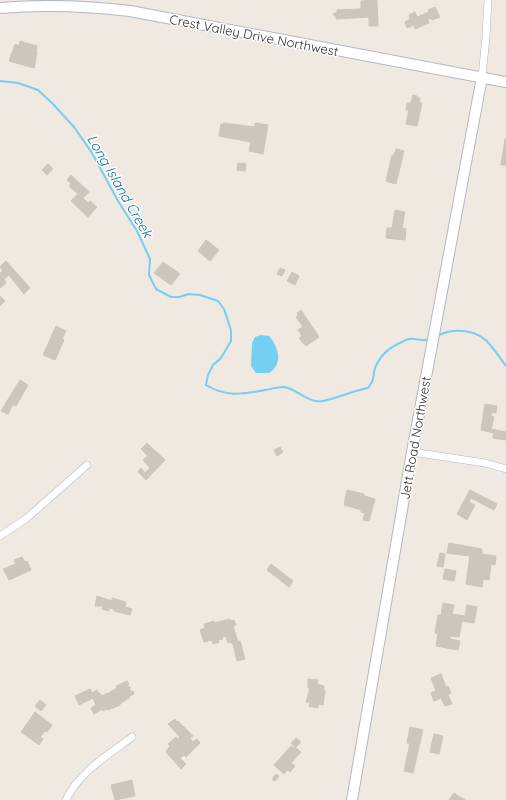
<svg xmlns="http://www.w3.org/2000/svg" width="506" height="800" viewBox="0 0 506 800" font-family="Quicksand,sans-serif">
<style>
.water{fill:#75cff0}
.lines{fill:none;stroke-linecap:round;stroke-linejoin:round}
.stream{stroke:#75cff0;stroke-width:2}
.building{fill:#cbc7bf;stroke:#cbc5ba}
.street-casing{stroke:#b4b7c1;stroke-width:8}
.secondary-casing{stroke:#b4b7c1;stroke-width:12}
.street{stroke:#fff;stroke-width:7}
.secondary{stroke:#fff;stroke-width:10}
.labels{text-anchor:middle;stroke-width:3;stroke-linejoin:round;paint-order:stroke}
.street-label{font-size:13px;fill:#2e2e2e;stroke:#fff}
.water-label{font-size:14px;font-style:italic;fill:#0d6fa3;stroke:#fff}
</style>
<rect width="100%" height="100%" fill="#efe9e1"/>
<path class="water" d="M261,335L269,336C278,346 284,364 269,373H256L251,366L252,343L255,337Z"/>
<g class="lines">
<g class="stream">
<path d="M0,81L18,83L38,90L53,104L74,127L92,153L118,201L137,231L150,259L149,275L156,289L171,297H179L189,294L200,295L218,301L224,309L231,330V341L221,358L213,365L208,375L206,385C228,398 242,394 265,390C271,389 278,387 284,387C298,389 309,404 323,401C338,398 352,391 368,388C376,377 372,378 375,368C380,355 390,347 402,342C405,340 410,338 414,339C420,339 423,342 429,339"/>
<path d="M437,336C454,327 479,329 491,346C496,352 501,359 506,366"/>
</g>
</g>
<g class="building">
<polygon points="377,0 378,26 369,26 369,17 336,19 336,16 334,16 334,13 337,13 337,10 361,9 361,1"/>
<polygon points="435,7 440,17 432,20 431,18 428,19 429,23 415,29 414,25 407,28 405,22 410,19 409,15 415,12 417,17 429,12 428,10"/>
<polygon points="20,41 37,46 36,52 37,53 34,68 9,61 15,44 19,46"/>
<polygon points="413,95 417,96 417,98 420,98 419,102 422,103 417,126 406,124 409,110 406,110 407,103 411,103"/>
<polygon points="223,123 255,127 255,123 268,125 263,154 249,151 251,142 219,136 221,124 223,125"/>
<polygon points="505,139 506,139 506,165 501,165"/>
<polygon points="396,149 404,151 396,184 386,181 392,155 394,155"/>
<polygon points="238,163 246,164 245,171 237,170"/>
<polygon points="48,164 53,169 47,175 42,170"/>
<polygon points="71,175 89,192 83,198 88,203 90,201 97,207 88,217 71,201 78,194 69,186 71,184 67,180"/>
<polygon points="395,210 405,212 402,228 406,229 405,240 386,238 387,228 392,228"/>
<polygon points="206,240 219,250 210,261 198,251"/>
<polygon points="6,261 30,288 24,294 9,275 4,279 6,283 0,288 0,273 3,271 0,267"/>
<polygon points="163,262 180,274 171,285 154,273"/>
<polygon points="280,268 285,270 282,276 277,274"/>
<polygon points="292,272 299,276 295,285 287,281"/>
<polygon points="0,296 5,301 0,306"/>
<polygon points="301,310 319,337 306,346 299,338 302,336 298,330 303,327 296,317 298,315 297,313"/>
<polygon points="56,326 66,331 62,339 64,340 55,360 43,355"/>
<polygon points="20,380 28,385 16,406 13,404 8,414 1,411"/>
<polygon points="485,404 497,406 496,413 492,412 491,416 494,417 491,429 506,432 506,440 493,438 494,433 481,430"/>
<polygon points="147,443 165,460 146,480 138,472 141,468 145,473 150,468 143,460 148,456 141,449"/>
<polygon points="280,447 283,452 277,456 274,450"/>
<polygon points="347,490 364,494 364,496 375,499 369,521 363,520 365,513 361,512 361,510 344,505"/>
<polygon points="470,490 497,504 494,510 471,498 469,502 475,505 467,520 457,514"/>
<polygon points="449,543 482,549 482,554 496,556 495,565 491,564 489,580 483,579 482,587 466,584 470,556 447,553"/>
<polygon points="440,553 445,554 443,567 437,566"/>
<polygon points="22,557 25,562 27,561 31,570 9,580 3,569 16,564 14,560"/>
<polygon points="271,564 293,581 289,587 267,570"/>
<polygon points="445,569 456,571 454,581 443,579"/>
<polygon points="97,596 112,601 112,598 126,602 125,607 132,609 130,615 114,611 114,609 109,608 109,611 102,609 103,606 95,606"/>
<polygon points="443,603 454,605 452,614 465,616 467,605 477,607 474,623 462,621 459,637 450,636 450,639 460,641 458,650 436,646 438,634 435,633 438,615 441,615"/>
<polygon points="230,619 230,621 234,620 236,625 233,626 238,642 240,641 245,659 237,661 233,644 232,644 231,642 228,643 226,636 222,637 223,639 218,640 219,642 213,644 212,640 204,642 200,630 205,628 204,624 214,621 214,623"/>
<polygon points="441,674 446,687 448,686 451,693 448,695 452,704 445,706 441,698 434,701 431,693 436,691 431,678"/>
<polygon points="308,679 318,680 317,684 324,686 324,690 325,691 323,705 318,704 318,708 309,706 310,702 306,702 310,688 308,688"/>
<polygon points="127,681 129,684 127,685 130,687 130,692 133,691 134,694 129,696 130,697 120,704 120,705 113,708 107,710 107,709 103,711 102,709 94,714 91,708 96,705 93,698 79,705 75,696 90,689 92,693 97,690 99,694 100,693 102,696 107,693 107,694 117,688 116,686"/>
<polygon points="40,700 46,705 41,711 35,706"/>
<polygon points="35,712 52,725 47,732 45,731 40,737 43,739 39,745 21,732"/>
<polygon points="175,719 177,722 178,721 193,736 190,738 193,742 197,739 200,743 186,757 184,755 180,758 186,764 181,769 166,752 170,746 168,744 176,737 178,739 180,737 168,724"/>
<polygon points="410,727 423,730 413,773 404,771 410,743 407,743"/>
<polygon points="434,734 443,736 439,754 430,752"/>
<polygon points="296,738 301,742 295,748 291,743"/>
<polygon points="291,746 294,749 296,748 301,752 291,763 295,766 290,772 288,770 284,774 274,765"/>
<polygon points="276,774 279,776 275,781 272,779"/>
<polygon points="132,780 135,796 115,800 111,785"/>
<polygon points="454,793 465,800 449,800"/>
</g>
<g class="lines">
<defs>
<g id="street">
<polyline points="482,77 486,37 488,0"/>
<polyline points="412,452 485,463 506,469"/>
<polyline points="0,536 27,518 87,465"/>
<path d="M66,800C79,772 108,755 132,737"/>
</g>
<g id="secondary">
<path d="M0,8C44,4 87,6 130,11L506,82"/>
<polyline points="352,800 412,452 482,77"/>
</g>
</defs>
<use href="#street" class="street-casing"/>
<use href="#secondary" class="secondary-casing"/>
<use href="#street" class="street"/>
<use href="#secondary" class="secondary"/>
</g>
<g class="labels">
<g class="street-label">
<text transform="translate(254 35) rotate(11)" y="5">Crest Valley Drive Northwest</text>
<text transform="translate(415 438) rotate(-80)" y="5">Jett Road Northwest</text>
</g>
<g class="water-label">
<text transform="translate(120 186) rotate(60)" y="5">Long Island Creek</text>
</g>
</g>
</svg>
